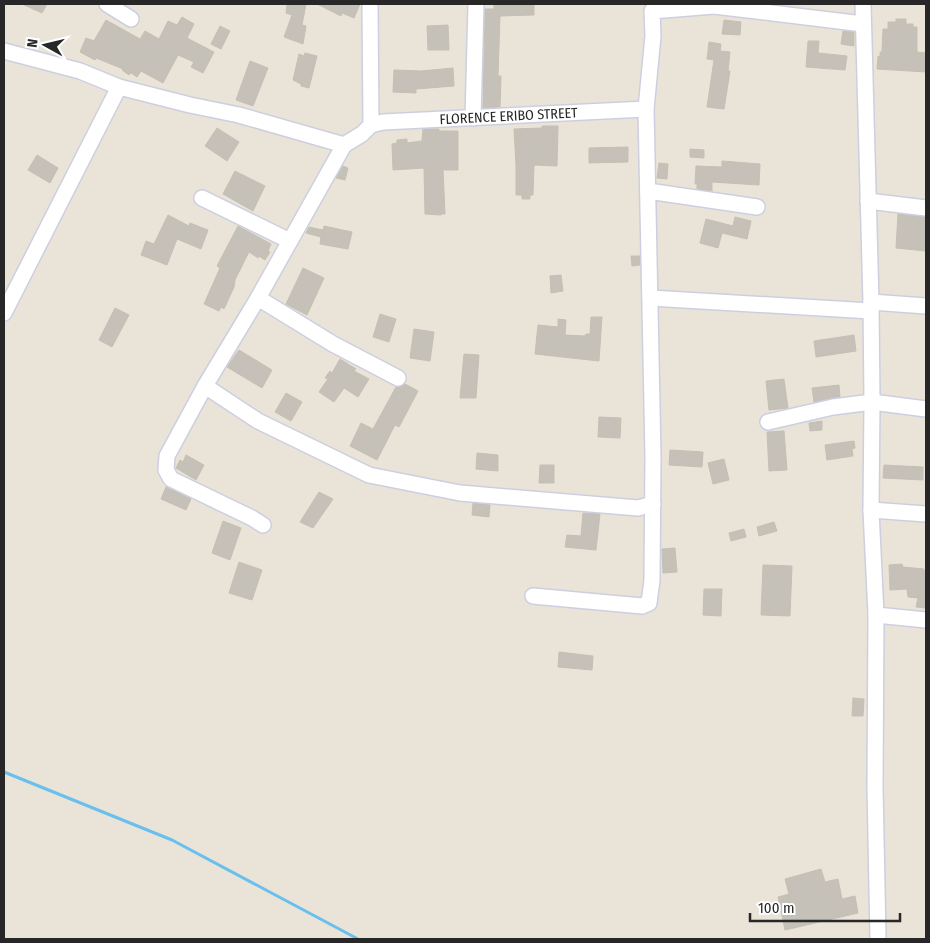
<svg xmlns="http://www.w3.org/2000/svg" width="930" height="943" viewBox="0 0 930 943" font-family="'Fira Sans Condensed',sans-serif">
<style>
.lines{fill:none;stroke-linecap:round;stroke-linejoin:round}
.stream{stroke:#69bfed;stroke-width:3}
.building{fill:#c5c0b8;stroke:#c5c0b2}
.minor-casing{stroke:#cdcfe0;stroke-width:18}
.minor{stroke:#fff;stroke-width:15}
.labels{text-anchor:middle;stroke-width:4;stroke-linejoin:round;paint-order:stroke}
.street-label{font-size:14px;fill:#272727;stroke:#fff}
</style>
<rect width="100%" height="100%" fill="#eae4d8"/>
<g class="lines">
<polyline class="stream" points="4,772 172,840 358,939"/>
</g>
<g class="building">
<polygon points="22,4 47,4 42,13"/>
<polygon points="287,4 306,4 302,25 306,26 303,44 284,37 292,15 286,13"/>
<polygon points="317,4 360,4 354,18 342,13 341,16"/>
<polygon points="494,4 534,4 534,15 500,16 498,76 501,76 500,107 483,108 485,9 494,9"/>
<polygon points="182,17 194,24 187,38 214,52 203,73 191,67 194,62 178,55 163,83 141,71 137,77 131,73 129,75 122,70 123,69 96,58 95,60 80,52 86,38 94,41 106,20 140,39 145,31 159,39 168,21 177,25"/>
<polygon points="896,19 906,19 906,24 913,24 913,27 917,27 917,52 926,53 926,72 877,69 878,56 880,57 880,52 882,52 883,29 888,29 888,22 896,22"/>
<polygon points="724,20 741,22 740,35 722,34"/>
<polygon points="448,25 449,50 428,50 427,26"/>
<polygon points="220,26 230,31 221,49 211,44"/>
<polygon points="843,31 854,32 854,46 841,44"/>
<polygon points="808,41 819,41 818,53 847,56 845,70 806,67"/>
<polygon points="709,42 721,44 720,51 730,52 728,71 730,71 724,109 707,107 714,60 707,59"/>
<polygon points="305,53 317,56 309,88 301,86 301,84 293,80 299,54 304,56"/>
<polygon points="250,61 268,68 253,106 236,100"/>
<polygon points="453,68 454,86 416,89 416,93 393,92 394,70 421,71"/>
<polygon points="542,126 558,126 557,166 534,165 533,195 530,195 530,199 522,199 522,195 516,195 516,165 514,129 542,128"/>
<polygon points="217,128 239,142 227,161 205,146"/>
<polygon points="423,129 439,129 439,131 458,131 458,170 443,170 445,214 441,214 441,215 425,214 424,168 393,170 392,144 397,143 397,140 407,139 407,143 422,141"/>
<polygon points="628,147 628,162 589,163 589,148"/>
<polygon points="690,149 704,150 704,158 690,157"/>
<polygon points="37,155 58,168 50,183 28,170"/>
<polygon points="722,161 760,164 759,185 712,182 712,191 697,189 697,184 695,184 696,166 722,167"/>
<polygon points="659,163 668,164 667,179 657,178"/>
<polygon points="343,166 348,168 345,180 336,178"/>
<polygon points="235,171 265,186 253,211 223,194"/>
<polygon points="898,214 926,217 926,251 896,248"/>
<polygon points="168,215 189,226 190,223 208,230 201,249 177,239 167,265 141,255 146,241 154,244"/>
<polygon points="735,217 751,221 747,239 722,233 718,248 700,243 706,219 733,226"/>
<polygon points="238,226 271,244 268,251 270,252 265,260 259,256 258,258 249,252 235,280 234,287 224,309 221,307 219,311 204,304 220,268 217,266"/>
<polygon points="324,226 352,232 348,249 320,244 321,237 306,233 309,227 323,230"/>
<polygon points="631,256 640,256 640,265 632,266"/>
<polygon points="303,268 324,278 307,315 286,304"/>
<polygon points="561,275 563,291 551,293 550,276"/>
<polygon points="115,308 129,315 112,347 99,340"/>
<polygon points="380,314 396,319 389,342 373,337"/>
<polygon points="591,317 602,317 599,361 535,354 538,325 558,327 558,319 566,320 565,335 585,336 586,334 590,334"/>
<polygon points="414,329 434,332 430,361 410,358"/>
<polygon points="854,335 856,351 816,357 814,341"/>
<polygon points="239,350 272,370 262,388 227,367"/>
<polygon points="464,354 479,355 476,398 460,398"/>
<polygon points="340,359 356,369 354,371 369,379 358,397 344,388 334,402 319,392 328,379 325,378 330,371 332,373"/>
<polygon points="784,379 788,408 769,410 766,381"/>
<polygon points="405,384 418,391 399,427 395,425 377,460 350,446 361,423 373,429 396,387 399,387"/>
<polygon points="839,385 840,397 814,402 812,388"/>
<polygon points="286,393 302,402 291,421 275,412"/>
<polygon points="599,417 621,418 620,438 598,437"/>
<polygon points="822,421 822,430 810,431 809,423"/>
<polygon points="784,431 787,470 769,471 767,432"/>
<polygon points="854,441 855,448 852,449 853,456 827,460 825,445"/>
<polygon points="670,450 703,452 702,467 669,465"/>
<polygon points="477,453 498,455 498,471 476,469"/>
<polygon points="186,455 204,465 196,480 176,468 180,460 183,462"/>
<polygon points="724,459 729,480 713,484 708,463"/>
<polygon points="540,465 554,465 554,483 539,483"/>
<polygon points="884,465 923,467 923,480 883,478"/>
<polygon points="166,487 191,499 186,510 161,499"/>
<polygon points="319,492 333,499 313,528 300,522"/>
<polygon points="473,503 490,505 489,517 472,515"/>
<polygon points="583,513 600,514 596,550 565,547 567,535 581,536"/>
<polygon points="223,521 241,528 230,560 212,553"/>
<polygon points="774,522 777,531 759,536 757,527"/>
<polygon points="744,529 746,537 731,541 729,533"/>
<polygon points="675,548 677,572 663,573 662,549"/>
<polygon points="239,562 262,570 252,600 229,593"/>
<polygon points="902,564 903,567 924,569 924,571 926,571 926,608 916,607 918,598 908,597 907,589 890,590 889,565"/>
<polygon points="763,565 792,566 790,616 761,615"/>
<polygon points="704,589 722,589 721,616 703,615"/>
<polygon points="559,652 593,656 592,670 558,667"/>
<polygon points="853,698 864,699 863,716 852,716"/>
<polygon points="821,869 825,882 838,879 842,899 855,896 858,913 785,930 778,897 789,894 785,879"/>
</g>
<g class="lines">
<defs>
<g id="minor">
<polyline points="107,4 131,19"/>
<polyline points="370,4 371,125"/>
<polyline points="863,4 871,302 872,402 871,510 876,615 875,786 878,939"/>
<path id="s1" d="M4,51L80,71L119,87L190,105L239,115L344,145L362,134L371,125L383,122L646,109"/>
<polyline points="473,118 476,4"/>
<polyline points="648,191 757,207"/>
<polyline points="202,198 290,241"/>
<polyline points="868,201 926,208"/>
<polyline points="258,298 333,344 398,378"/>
<polyline points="650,298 871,311"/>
<polyline points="871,302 926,306"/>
<polyline points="4,313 119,87"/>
<polyline points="205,386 258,421 369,475 460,493 638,508 653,504"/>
<polyline points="768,422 833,407 872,402 926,409"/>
<polyline points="871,510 926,514"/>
<polyline points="263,525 252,518 171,479 166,470 167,456 205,386 258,298 344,145"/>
<polyline points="533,596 642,606 649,603 652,580 653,456 646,109 653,36 652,11 714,6 863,24"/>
<polyline points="876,615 926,620"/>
</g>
</defs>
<use href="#minor" class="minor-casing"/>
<use href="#minor" class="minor"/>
</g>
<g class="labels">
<g class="street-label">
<text dy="5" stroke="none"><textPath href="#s1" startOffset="525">FLORENCE ERIBO STREET</textPath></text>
</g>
</g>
<rect width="930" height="943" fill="none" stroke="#272727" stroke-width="10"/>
<g transform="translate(45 45) rotate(278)" stroke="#ffffff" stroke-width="4" paint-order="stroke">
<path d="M0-4L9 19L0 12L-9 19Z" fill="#272727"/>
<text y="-8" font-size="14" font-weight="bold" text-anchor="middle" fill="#272727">N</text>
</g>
<path d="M750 913v8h150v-8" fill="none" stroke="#272727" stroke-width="2.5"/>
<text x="758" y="913" font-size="15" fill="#272727" stroke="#ffffff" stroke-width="4" paint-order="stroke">100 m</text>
</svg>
